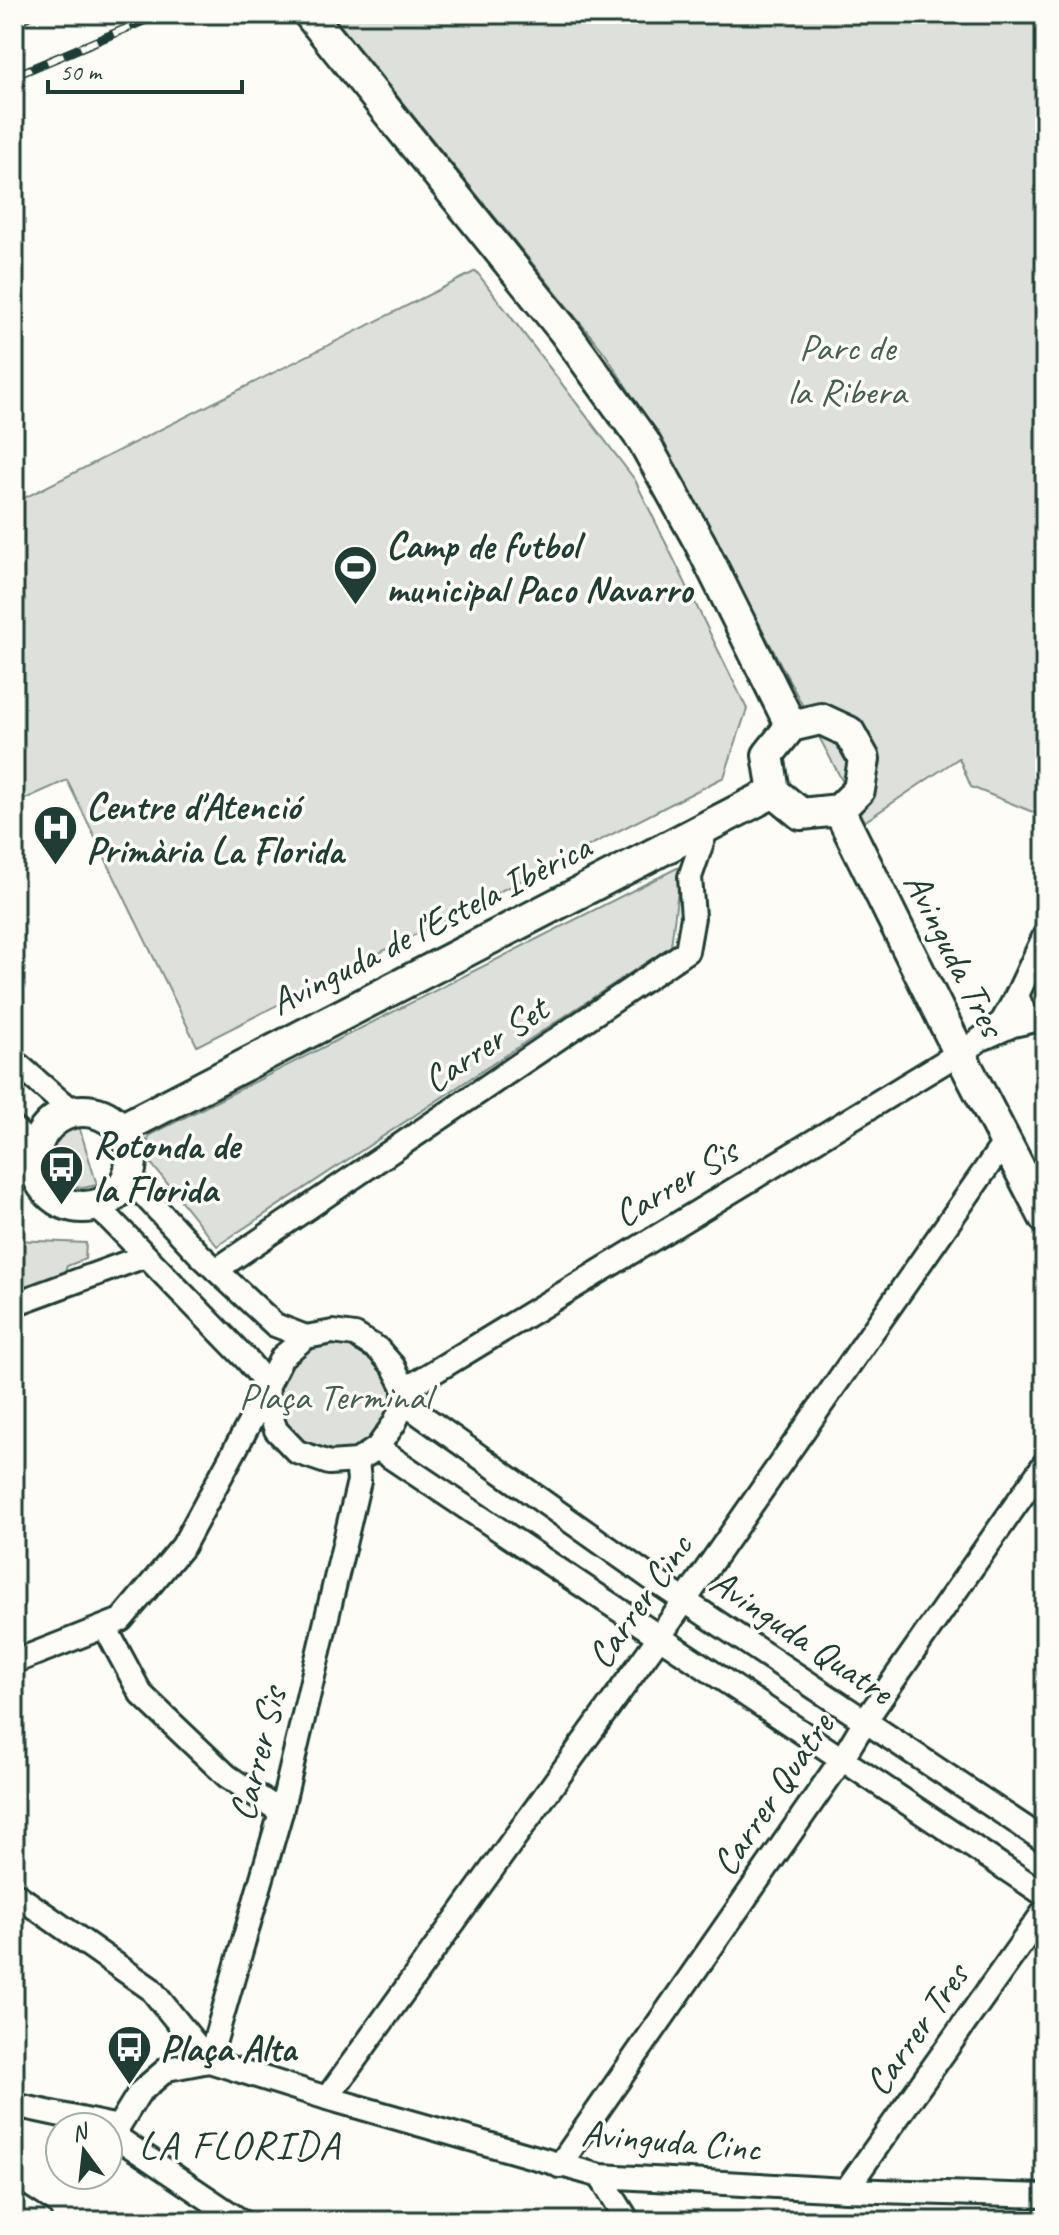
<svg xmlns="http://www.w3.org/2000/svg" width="1059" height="2235" viewBox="0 0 1059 2235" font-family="Caveat,sans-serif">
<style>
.green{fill:#dde0db;stroke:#7e8e88;stroke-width:2}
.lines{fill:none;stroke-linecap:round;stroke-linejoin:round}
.street-casing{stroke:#1f3d34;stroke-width:28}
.secondary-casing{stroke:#1f3d34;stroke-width:36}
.street{stroke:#fdfcf7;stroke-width:22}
.secondary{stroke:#fdfcf7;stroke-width:30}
.rail-casing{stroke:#1f3d34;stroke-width:9}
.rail{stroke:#fdfcf7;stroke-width:6;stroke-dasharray:18;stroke-linecap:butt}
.labels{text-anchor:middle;stroke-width:7;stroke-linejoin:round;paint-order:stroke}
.park-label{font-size:38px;fill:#455e55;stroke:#fdfcf7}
.poi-label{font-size:38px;font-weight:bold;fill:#1f3d34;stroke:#fdfcf7;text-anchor:start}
.street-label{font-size:38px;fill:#1f3d34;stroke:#fdfcf7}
.neighbourhood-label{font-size:40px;letter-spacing:2px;fill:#1f3d34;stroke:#fdfcf7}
</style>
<rect width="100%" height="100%" fill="#fdfcf7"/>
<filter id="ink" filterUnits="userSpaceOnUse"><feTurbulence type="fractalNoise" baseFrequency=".0125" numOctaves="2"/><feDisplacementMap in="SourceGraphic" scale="16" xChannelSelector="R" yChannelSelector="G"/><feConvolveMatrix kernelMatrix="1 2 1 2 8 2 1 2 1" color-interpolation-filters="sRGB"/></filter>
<g filter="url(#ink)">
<g class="green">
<polygon points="331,14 1045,14 1045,817 971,787 959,758 864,822 686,485 651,425 604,352"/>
<polygon points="476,271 635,480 747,709 724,777 197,1046 67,780 14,804 14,503"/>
<polygon points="681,866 671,946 217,1246 143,1153 150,1135"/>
<path d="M74,1110L97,1185L83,1188L72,1186L57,1200C52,1194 44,1188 40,1181C30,1164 33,1141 47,1127C54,1119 66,1115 74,1110Z"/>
<polygon points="14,1240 86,1243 85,1259 67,1266 62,1278 14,1295"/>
<polygon points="306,1337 378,1349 404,1403 357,1461 297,1452 268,1385"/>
</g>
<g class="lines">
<defs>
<g id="street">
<polyline points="1017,995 1045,935"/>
<polyline points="14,1061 61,1102 74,1110"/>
<polyline points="14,1129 25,1140 34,1154"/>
<polyline points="129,1179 200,1255 275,1325 306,1337"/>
<polyline points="95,1206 111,1220 247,1360 268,1385"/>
<polyline points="216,1270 687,951 693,917 690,877 708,825"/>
<polyline points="14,1304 145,1256"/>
<polygon points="333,1332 355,1335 378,1349 393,1366 404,1387 404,1403 394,1424 377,1448 357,1461 329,1463 297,1452 276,1430 267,1404 268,1385 282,1357 306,1337"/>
<polyline points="404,1387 414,1384 974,1044 1002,1022 1017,995 1023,1010 1031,1021 1013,1025 984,1038"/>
<polyline points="404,1403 655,1581 1045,1841"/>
<polyline points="377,1448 1045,1895"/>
<polyline points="105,1627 141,1694 227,1776 281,1812"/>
<polyline points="14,1662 121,1620 183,1546 257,1409 267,1404"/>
<polyline points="14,1893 151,1989 209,2061"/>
<polyline points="209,2061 281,1812 359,1481 357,1461"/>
<polyline points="327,2098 660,1636 1006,1140"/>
<polyline points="14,2105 118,2127"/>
<polyline points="118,2127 139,2093 167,2069 209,2061 327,2098 600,2176 846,2190 1045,2196"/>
<polyline points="118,2127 118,2138 241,2221"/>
<polyline points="559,2166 842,1759 865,1721 1045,1463"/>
<polyline points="600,2176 628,2221"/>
<polyline points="846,2190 1045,1910"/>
<polyline points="14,2204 40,2221"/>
</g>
<g id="secondary">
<polyline points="309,14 564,331 644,442 700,543 791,726"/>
<polygon points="821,719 849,732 864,759 859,790 839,810 801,814 774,792 768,755 791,726"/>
<polyline points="839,810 959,1052 1045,1218"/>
<circle cx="83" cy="1159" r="48"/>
<polyline points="123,1128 774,792"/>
</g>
</defs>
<use href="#street" class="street-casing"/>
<use href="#secondary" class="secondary-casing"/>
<use href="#street" class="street"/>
<use href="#secondary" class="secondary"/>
<defs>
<g id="rail">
<polyline points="14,23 34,14"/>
<polyline points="14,76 160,14"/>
</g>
</defs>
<use href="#rail" class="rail-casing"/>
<use href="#rail" class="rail"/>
</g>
</g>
<defs>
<symbol id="stadium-pin" viewBox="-11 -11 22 30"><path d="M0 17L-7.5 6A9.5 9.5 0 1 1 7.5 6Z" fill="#1f3d34" stroke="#fdfcf7"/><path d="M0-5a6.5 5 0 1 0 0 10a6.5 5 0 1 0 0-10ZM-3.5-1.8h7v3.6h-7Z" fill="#fff"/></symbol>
<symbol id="hospital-pin" viewBox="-11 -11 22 30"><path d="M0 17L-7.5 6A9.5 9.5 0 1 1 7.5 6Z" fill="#1f3d34" stroke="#fdfcf7"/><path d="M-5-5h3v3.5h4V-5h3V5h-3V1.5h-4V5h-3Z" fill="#fff"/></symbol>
<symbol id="bus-pin" viewBox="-11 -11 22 30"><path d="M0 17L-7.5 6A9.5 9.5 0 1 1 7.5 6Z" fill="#1f3d34" stroke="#fdfcf7"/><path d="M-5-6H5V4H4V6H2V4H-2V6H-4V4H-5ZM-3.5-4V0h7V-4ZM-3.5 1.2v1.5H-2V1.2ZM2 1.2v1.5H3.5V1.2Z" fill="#fff"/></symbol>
</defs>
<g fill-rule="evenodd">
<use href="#stadium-pin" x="330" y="542" width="51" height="69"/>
<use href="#hospital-pin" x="30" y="802" width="51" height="69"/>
<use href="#bus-pin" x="36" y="1142" width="51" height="69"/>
<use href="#bus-pin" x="104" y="2022" width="51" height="69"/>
</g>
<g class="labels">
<g class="park-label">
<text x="847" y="360">Parc de<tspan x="847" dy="44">la Ribera</tspan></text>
<text x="335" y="1409">Plaça Terminal</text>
</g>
<g class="poi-label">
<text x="386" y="558">Camp de futbol<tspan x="386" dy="44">municipal Paco Navarro</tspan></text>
<text x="86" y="819">Centre d'Atenció<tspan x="86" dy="44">Primària La Florida</tspan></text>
<text x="93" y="1158">Rotonda de<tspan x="93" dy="44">la Florida</tspan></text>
<text x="160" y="2061">Plaça Alta</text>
</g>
<g class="street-label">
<text transform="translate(430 924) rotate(-27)" y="13">Avinguda de l'Estela Ibèrica</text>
<text transform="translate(955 954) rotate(63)" y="13">Avinguda Tres</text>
<text transform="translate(485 1044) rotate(-34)" y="13">Carrer Set</text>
<text transform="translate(675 1182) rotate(-31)" y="13">Carrer Sis</text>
<text transform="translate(639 1601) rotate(-55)" y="13">Carrer Cinc</text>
<text transform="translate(802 1636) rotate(34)" y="13">Avinguda Quatre</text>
<text transform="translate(257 1754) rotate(-76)" y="13">Carrer Sis</text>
<text transform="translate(772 1794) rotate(-56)" y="13">Carrer Quatre</text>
<text transform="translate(916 2029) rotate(-55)" y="13">Carrer Tres</text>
<text transform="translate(671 2140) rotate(5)" y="13">Avinguda Cinc</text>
</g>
<g class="neighbourhood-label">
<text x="240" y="2158">LA FLORIDA</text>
</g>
</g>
<rect width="1059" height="2235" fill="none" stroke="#fdfcf7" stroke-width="48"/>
<rect x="24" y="24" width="1011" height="2187" fill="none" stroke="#1f3d34" stroke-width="3" filter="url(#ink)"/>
<g transform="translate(84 2151) rotate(345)"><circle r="38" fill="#fdfcf7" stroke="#a4b0a9" stroke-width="2"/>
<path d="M0-6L14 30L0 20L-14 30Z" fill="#1f3d34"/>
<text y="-12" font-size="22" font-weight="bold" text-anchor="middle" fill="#1f3d34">N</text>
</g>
<path d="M48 80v12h194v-12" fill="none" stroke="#1f3d34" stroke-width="4"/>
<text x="60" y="80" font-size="24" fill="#1f3d34" stroke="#fdfcf7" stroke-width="6" paint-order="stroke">50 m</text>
</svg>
